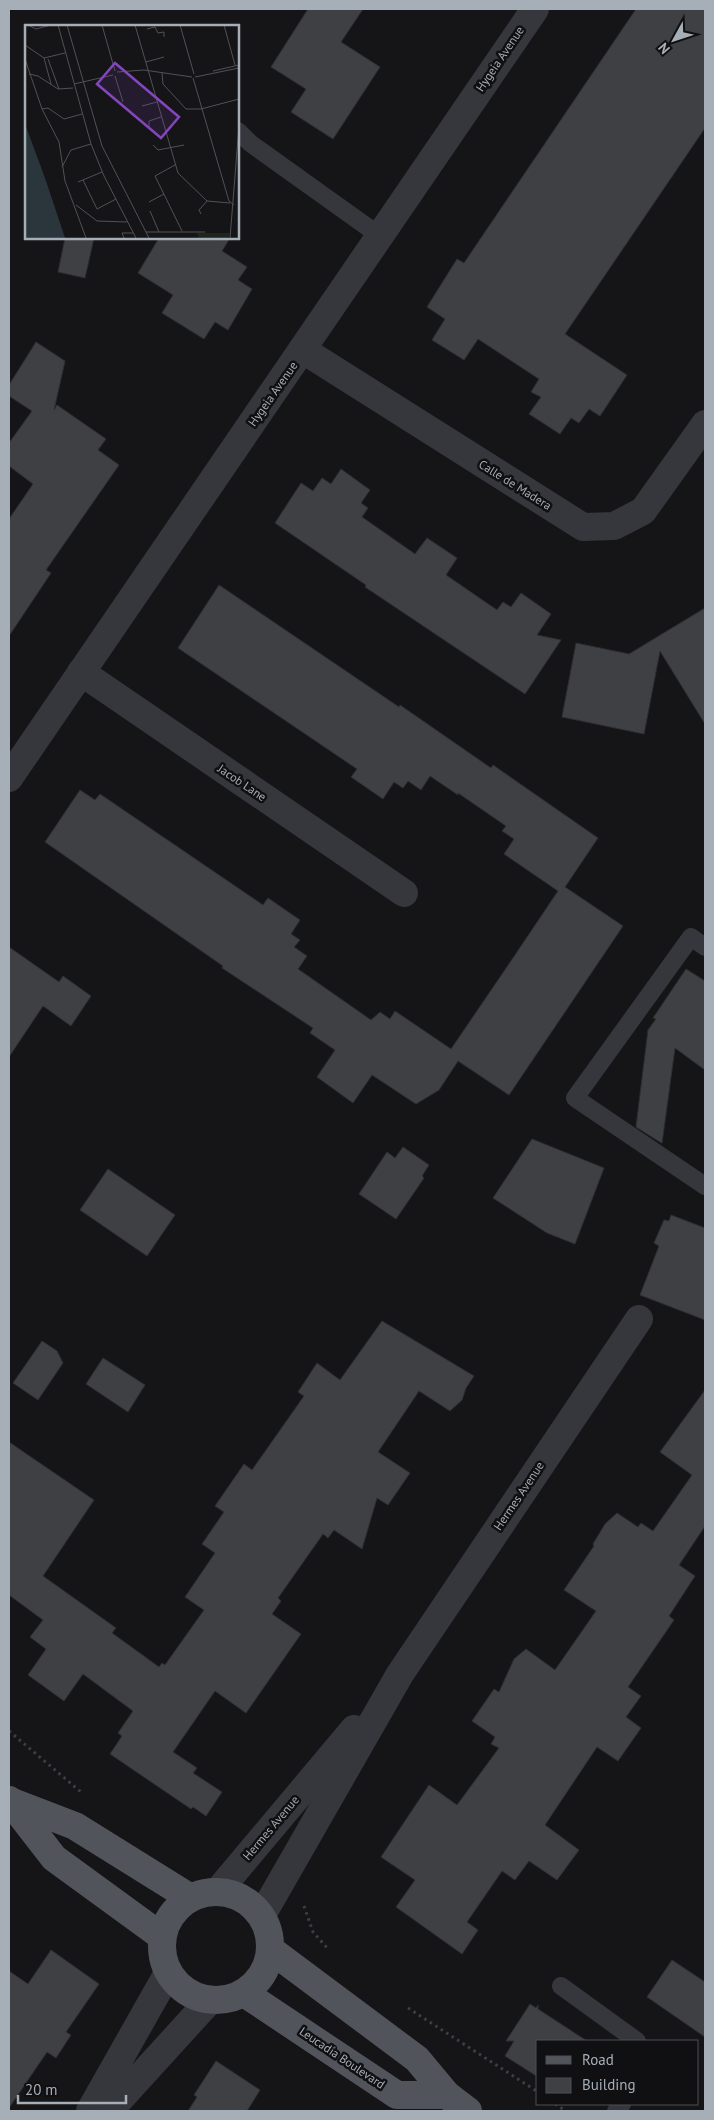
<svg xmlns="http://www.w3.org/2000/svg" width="714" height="2120" viewBox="0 0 714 2120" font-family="'PT Sans',sans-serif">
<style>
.building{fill:#3f4044;stroke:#2f2f33}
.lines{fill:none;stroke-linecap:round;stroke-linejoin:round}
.path{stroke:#3c3f43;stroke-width:3;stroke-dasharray:2.5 4;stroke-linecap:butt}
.service{stroke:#36373c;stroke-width:18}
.minor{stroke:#36373c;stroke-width:28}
.primary{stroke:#51555b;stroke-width:28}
.labels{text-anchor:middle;stroke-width:5;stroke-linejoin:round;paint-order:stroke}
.street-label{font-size:12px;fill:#a6aeb7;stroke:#101012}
.inset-road{fill:none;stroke:#4f5257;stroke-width:1}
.view{fill:#8446bd;fill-opacity:0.15;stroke:#8446bd;stroke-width:2.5}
.inset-edge{fill:none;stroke:#a6aeb7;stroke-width:2.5}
</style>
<rect width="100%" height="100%" fill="#151517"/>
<g class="building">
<polygon points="308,9 363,9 341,42 380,67 333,139 291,112 306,89 271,67"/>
<polygon points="636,9 705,9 705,128 565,334 627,375 600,416 589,409 579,423 571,418 560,434 529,414 541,397 531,392 539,379 478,339 464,360 432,340 445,319 427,307 457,259 464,263"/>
<polygon points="65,238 94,238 85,278 58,272"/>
<polygon points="159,238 230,238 222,251 247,267 238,280 252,289 228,330 215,322 204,339 162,313 173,295 138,273"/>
<polygon points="36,342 65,361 54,410 57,405 106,439 98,450 119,465 46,570 51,573 9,636 9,519 33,484 9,466 9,443 32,411 9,396 9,385"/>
<polygon points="341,469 370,490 361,503 368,508 362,517 415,554 427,538 457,558 446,575 497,610 503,602 511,607 521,593 551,614 537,635 561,640 525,694 365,587 366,585 275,523 301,483 313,491 322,478 331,484"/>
<polygon points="219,585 399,707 400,705 491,768 493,765 598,838 565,887 623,926 509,1095 458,1061 439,1090 416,1104 372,1075 353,1103 317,1077 335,1050 310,1033 313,1028 222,968 223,966 45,842 80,790 95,800 100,794 263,905 268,898 300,920 291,934 300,940 294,947 307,956 298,969 371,1020 380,1012 390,1019 395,1011 451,1049 513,958 558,891 504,854 514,839 502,831 506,826 458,793 458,795 430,776 421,790 408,781 403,788 394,782 383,799 351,777 357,769 178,648"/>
<polygon points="705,608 705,724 660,651 644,734 562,717 576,643 629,654"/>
<polygon points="9,947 59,982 63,976 91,996 71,1026 43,1006 9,1057"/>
<polygon points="686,969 705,981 705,1070 675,1048 662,1143 660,1142 636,1127 648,1030 656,1019 653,1018"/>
<polygon points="532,1139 604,1168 575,1244 547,1233 493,1198"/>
<polygon points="403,1147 429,1165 422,1176 424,1178 396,1219 359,1194 387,1152 395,1158"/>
<polygon points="108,1169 175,1215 147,1256 80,1210"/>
<polygon points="671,1215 705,1228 705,1320 640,1295 659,1246 654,1243 664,1220 669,1221"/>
<polygon points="382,1321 474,1376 466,1388 462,1400 450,1411 419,1391 378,1452 410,1473 388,1505 377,1498 362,1549 334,1530 328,1538 323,1534 278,1598 281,1601 272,1614 301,1634 246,1713 215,1691 173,1752 197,1768 193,1773 222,1792 206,1816 193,1807 191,1809 110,1754 122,1736 118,1733 133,1711 83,1674 64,1701 28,1675 46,1649 30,1637 43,1620 9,1595 9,1442 94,1500 43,1576 116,1628 112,1633 159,1667 162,1663 165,1665 204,1610 185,1597 215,1553 202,1544 224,1512 215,1506 244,1464 252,1470 304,1396 298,1392 317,1363 340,1380"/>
<polygon points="42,1341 57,1351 63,1363 38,1400 13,1383"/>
<polygon points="103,1358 145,1385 128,1412 86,1384"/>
<polygon points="705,1390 705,1526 679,1565 695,1576 669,1616 674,1620 628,1687 641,1696 626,1717 641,1728 618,1761 597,1747 545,1825 579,1850 557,1880 529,1861 515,1880 502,1871 467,1922 478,1930 462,1954 396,1907 415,1880 381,1857 429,1785 457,1805 499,1748 491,1744 495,1737 472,1721 494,1689 499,1692 514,1659 526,1649 555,1670 596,1611 564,1590 594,1546 593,1544 605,1524 617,1513 638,1527 641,1523 653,1531 692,1475 660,1452"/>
<polygon points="51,1950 99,1984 66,2032 71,2035 56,2058 47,2052 9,2108 9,1971 28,1984"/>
<polygon points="672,1960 705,1982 705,2037 647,1997"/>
<polygon points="530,2004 536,2008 538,2005 538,2009 587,2041 538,2041 538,2077 505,2056 514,2041 506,2041"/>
<polygon points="216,2061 260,2090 247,2111 188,2111 197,2097 194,2095"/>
</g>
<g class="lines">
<g class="path">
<polyline points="9,1731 81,1792"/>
<polyline points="304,1906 313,1932 329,1950"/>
<polyline points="408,2008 538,2092"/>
<polyline points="555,2104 566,2111"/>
</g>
<g class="service">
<polyline points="238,131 250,143 380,236"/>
<polyline points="705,947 691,937 575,1098 705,1186"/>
<polyline points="561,1986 637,2041"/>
<polyline points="616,2111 622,2104"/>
</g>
<g class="minor">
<polyline points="303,350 583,527 614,526 643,511 705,424"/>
<polyline points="81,672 404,893"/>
<polyline points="9,778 535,9"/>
<polyline points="219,1890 354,1729"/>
<polyline points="262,1915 400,1674 639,1319"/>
<polyline points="90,2111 168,1973"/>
<polyline points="109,2111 210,2000"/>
</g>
<g class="primary">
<polyline points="9,1800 54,1858 161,1936"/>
<polyline points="10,1801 75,1826 189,1897"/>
<circle cx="216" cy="1946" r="54"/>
<polyline points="271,1950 417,2059 447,2095 468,2111"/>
<polyline points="244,1993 397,2095 447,2095"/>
</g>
</g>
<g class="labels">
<g class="street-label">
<text transform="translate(500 59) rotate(-56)" y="4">Hygeia Avenue</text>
<text transform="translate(273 394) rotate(-55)" y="4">Hygeia Avenue</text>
<text transform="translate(515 485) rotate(32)" y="4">Calle de Madera</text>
<text transform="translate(242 783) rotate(34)" y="4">Jacob Lane</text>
<text transform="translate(519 1496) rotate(-56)" y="4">Hermes Avenue</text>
<text transform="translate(271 1828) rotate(-50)" y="4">Hermes Avenue</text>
<text transform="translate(342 2058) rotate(34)" y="4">Leucadia Boulevard</text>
</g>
</g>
<g transform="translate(25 25)">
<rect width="214" height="214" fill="#151517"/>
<path d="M172,208H205L203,213H174Z" fill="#1d251d"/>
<path d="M0,99L20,153L40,213H0Z" fill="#2a363b"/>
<path class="inset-road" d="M3,0L11,4L26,0M33,0L66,119L79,151L111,213M42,0L77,121L124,213M77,0L90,46M110,0L153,148L182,176L205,178M155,0L169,49M199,0L210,40M122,4L130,2L133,8L139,7V12M0,20L19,33L40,28M19,33L26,59M0,34L17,84L34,117L40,156L61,213M23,34L34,64M121,37L139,32M188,46L214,40M92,47L119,45L167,52M137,48L138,59L161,84H176L214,74M4,49L13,51L33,64L48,63M90,51L98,77M170,52L214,43M168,53L204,176L209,180M49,59L88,50M117,81L132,77M17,84L23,83L39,94L57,89M124,103V96L136,92M128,120L133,125L159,120M150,140L130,151L157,206M37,142L46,125L66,119M58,155L72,184L91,174M53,157L77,147M124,177L139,169M51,180L72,196L102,197M125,186L134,207M176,189L174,185L182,176M121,207H180M99,213L97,208H108M205,213L214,101"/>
<path class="view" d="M90,38L154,92L136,113L72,59Z"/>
<rect width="214" height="214" class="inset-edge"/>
</g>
<rect width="714" height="2120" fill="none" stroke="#a6aeb7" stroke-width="20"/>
<rect x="536" y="2040" width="162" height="65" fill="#101012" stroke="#4c4f54"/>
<rect x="546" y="2056" width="25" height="8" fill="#51555b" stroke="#4c4f54"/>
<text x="582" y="2065" font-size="15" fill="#a6aeb7">Road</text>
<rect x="546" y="2078" width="25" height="15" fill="#3f4044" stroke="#4c4f54"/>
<text x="582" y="2090" font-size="15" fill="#a6aeb7">Building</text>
<g transform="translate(674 40) rotate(230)" stroke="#101012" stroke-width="4" paint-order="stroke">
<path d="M0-4L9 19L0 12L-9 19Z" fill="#a6aeb7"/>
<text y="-8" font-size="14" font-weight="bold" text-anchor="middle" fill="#a6aeb7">N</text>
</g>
<path d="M18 2095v8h108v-8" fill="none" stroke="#a6aeb7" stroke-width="2.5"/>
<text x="25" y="2095" font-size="15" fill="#a6aeb7" stroke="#101012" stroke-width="4" paint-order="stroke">20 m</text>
</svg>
